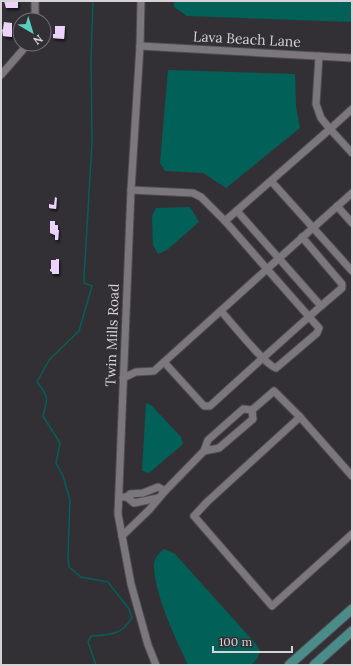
<svg xmlns="http://www.w3.org/2000/svg" width="353" height="666" viewBox="0 0 353 666" font-family="Lora,serif">
<style>
.water{fill:#016158}
.lines{fill:none;stroke-linecap:round;stroke-linejoin:round}
.stream{stroke:#016158;stroke-width:1.5}
.building{fill:#ecd3fb;filter:url(#shadow)}
.minor-casing{stroke:#4f4c50;stroke-width:9}
.major-casing{stroke:#4f4c50;stroke-width:11}
.minor{stroke:#7b777d;stroke-width:7}
.major{stroke:#4a8d88;stroke-width:9}
.labels{text-anchor:middle;stroke-width:4;stroke-linejoin:round;paint-order:stroke}
.street-label{font-size:14px;fill:#d5d3d6;stroke:#333035}
</style>
<defs>
<filter id="shadow"><feDropShadow dx="1.5" dy="2.5" stdDeviation="1" flood-color="#0009"/></filter>
</defs>
<rect width="100%" height="100%" fill="#333035"/>
<g class="water">
<polygon points="174,1 352,1 352,22 187,16 174,7"/>
<polygon points="168,70 295,74 296,107 300,128 226,188 203,173 165,171 160,163"/>
<polygon points="190,207 199,222 167,250 158,254 153,245 152,216 156,208"/>
<polygon points="146,403 151,405 181,437 183,444 149,473 142,471"/>
<path d="M164,549L175,554L256,644L260,651L257,659L251,665H188C176,640 153,591 154,564C155,557 159,553 164,549Z"/>
</g>
<g class="lines">
<path class="stream" d="M93,1L91,60L92,142L84,278V283L92,286L79,331L49,360L37,382C49,397 48,398 43,416L60,443L56,463L63,476L70,500L68,556L69,567L81,577L108,582L129,609L132,617C123,635 109,635 91,636L88,642L96,665"/>
</g>
<g class="building">
<polygon points="4,1 18,1 18,8 6,8"/>
<polygon points="4,22 12,23 12,37 3,36 2,30 3,29"/>
<polygon points="55,26 65,26 64,39 53,38 53,34 55,34"/>
<polygon points="55,197 57,198 56,209 49,208 49,204 54,205"/>
<polygon points="50,221 55,221 55,225 58,225 58,230 59,230 58,240 55,240 55,235 50,233"/>
<polygon points="56,259 59,259 59,274 52,274 52,272 50,271 50,269 51,269 51,260 56,260"/>
</g>
<g class="lines">
<defs>
<g id="minor">
<polyline points="141,1 140,46 131,190 118,514 131,584 148,645 156,665"/>
<polyline points="35,20 35,1"/>
<polyline points="140,46 352,58"/>
<polyline points="1,75 28,44"/>
<polyline points="352,109 330,129 352,153"/>
<polyline points="271,181 352,271"/>
<polyline points="131,190 193,193 201,197 225,221 330,129 321,118 316,104 319,56"/>
<polyline points="337,206 352,223"/>
<polyline points="237,211 321,306 342,288 342,284 302,237"/>
<polyline points="225,221 267,269 352,193"/>
<path d="M221,311C230,321 266,366 276,368L317,333L319,328L267,269L164,362L204,406H210C247,372 284,339 321,306"/>
<polyline points="123,378 136,372 154,371 164,362"/>
<polyline points="300,417 207,502 194,516 272,606 352,534"/>
<polyline points="204,451 219,448 253,419 252,410"/>
<polyline points="119,497 127,497 130,494 143,493 158,487 165,491"/>
<polyline points="127,497 134,503 158,498"/>
<polyline points="122,536 149,510 165,491 204,451 208,440 243,409 252,410 274,391 300,417 352,476"/>
</g>
<g id="major">
<polyline points="289,665 352,609"/>
<polyline points="314,665 352,631"/>
</g>
</defs>
<use href="#minor" class="minor-casing"/>
<use href="#major" class="major-casing"/>
<use href="#minor" class="minor"/>
<use href="#major" class="major"/>
</g>
<g class="labels">
<g class="street-label">
<text transform="translate(247 39) rotate(3)" y="5">Lava Beach Lane</text>
<text transform="translate(112 335) rotate(-88)" y="5">Twin Mills Road</text>
</g>
</g>
<rect width="353" height="666" fill="none" stroke="#d5d3d6" stroke-width="4"/>
<g transform="translate(32 32) rotate(142)"><circle r="19" fill="#333035" stroke="#747175"/>
<path d="M0-3L7 15L0 10L-7 15Z" fill="#59cebe"/>
<text y="-6" font-size="11" font-weight="bold" text-anchor="middle" fill="#d5d3d6">N</text>
</g>
<path d="M213 646v6h79v-6" fill="none" stroke="#d5d3d6" stroke-width="2"/>
<text x="219" y="646" font-size="12" fill="#d5d3d6" stroke="#333035" stroke-width="3" paint-order="stroke">100 m</text>
</svg>
